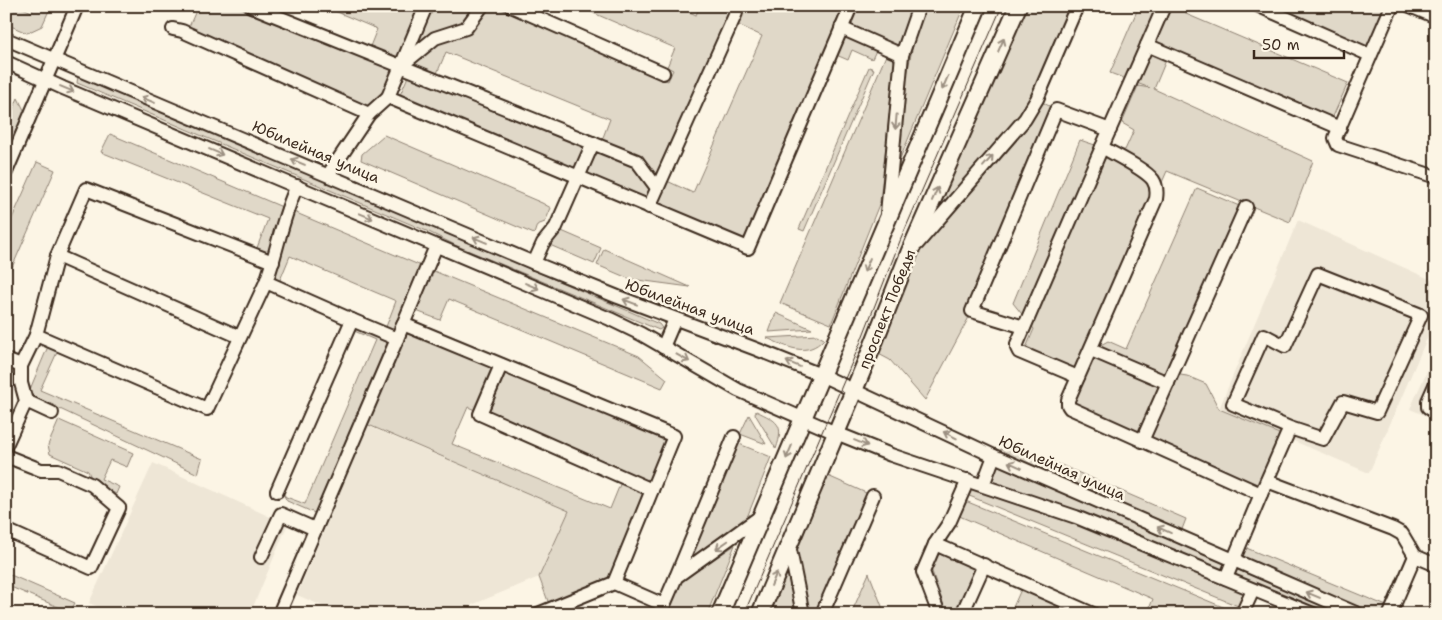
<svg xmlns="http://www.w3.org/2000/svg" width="1442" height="620" viewBox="0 0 1442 620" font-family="'Shantell Sans',sans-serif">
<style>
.built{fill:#eee6d6}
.green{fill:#e0d8c8;stroke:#8e8173}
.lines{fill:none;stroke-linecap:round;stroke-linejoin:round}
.minor-casing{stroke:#3b2a1e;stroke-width:16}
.major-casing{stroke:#3b2a1e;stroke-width:20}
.minor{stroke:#fcf5e5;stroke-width:12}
.major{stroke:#fcf5e5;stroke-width:16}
.tram{stroke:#3b2a1e;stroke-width:1}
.oneway{stroke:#9c9082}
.labels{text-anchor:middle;stroke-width:5;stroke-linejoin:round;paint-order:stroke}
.street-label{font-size:15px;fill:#3b2a1e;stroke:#fcf5e5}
</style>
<rect width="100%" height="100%" fill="#fcf5e5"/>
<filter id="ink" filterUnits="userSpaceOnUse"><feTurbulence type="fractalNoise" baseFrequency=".02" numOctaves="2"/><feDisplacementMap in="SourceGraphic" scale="10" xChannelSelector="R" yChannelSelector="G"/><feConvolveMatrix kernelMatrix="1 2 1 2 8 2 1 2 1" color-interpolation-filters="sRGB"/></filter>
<g filter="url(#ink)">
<g class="built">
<polygon points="1298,220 1436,282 1436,317 1369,473 1219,409"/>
<polygon points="1436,351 1436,420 1410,409"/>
<polygon points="368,426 569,511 539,577 450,614 341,614 297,595"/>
<polygon points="153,463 277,520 287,526 250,614 114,614 89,603"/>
</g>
<g class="green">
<polygon points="6,6 18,6 32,12 34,6 51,6 42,26 27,33 6,24"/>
<polygon points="198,6 236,6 394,71 384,94 367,109 188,29"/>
<polygon points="323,6 452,6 461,10 463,6 477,6 464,25 399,63 369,49 377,29"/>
<polygon points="487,6 493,6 668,81 673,70 667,67 675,48 577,6 677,6 696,15 700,6 720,6 736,13 729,13 647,203 400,95 409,74 602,140 610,119 446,52 435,78 407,67"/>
<polygon points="741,6 848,6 745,243 653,206 665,180 693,193 762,36 734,23"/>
<polygon points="854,6 919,6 902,55 880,42 872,59 852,50 848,60 834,54"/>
<path d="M926,6H964L899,161L898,151C904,101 906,53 926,6Z"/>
<polygon points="1018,6 1077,6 1037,99 1056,110 968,319 925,400 890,360 871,350"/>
<polygon points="1139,6 1189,6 1186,14 1348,83 1331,121 1169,53 1154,89 1313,161 1290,222 1167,171 1090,347 1093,349 1108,341 1126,349 1197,188 1244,208 1174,374 1187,376 1206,384 1219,409 1284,436 1261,489 1070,403 1080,379 1023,355 1034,329 1013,303 1080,140 1110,150 1125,150 1134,130 1122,123 1138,86 1150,88 1110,73"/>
<polygon points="1264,6 1385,6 1365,51"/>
<polygon points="887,53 892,57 895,63 880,202 831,324 780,303"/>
<polygon points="869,67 874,69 804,231 799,229"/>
<polygon points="78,76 659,324 662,328 659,330 455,245 429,232 77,83"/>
<polygon points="18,98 25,112 6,157 6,125"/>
<polygon points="110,134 426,268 396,337 384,332 396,301 290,256 278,285 268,281 275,261 255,253 268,219 101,152"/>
<polygon points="384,135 542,203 551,208 545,222 537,225 534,234 361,160 362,154"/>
<polygon points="37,162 55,170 6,281 6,232"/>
<polygon points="557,229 601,248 594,264 545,243"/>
<polygon points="604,249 690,287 630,279 597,265"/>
<polygon points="429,269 639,356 667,379 662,388 449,299 440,320 411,309"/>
<polygon points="776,313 812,329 769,332"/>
<polygon points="354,326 391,341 317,514 287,501 282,492 286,497 305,504 375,340 352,330"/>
<polygon points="404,327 671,438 651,488 468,407 452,444 610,509 621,482 647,493 610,579 549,604 539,577 569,511 364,423"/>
<path d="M817,335L824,339C807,358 787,347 767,338Z"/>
<polygon points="49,344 59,348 40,390 202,459 198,474 28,394"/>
<path d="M756,411C777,421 785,424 776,449L755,414Z"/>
<polygon points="749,415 766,444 740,434"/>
<polygon points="59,420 133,453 127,467 110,460 101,479 119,487 116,494 93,482 88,471 50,454 48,445"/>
<polygon points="737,443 771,457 746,520 696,555 690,556"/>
<polygon points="1012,444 1186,519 1181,532 998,451"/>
<polygon points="997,465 1225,564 1222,570 1089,515 991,482"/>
<polygon points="819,472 873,496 822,614 760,614"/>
<polygon points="971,486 1074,521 1250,593 1243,608 967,495"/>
<polygon points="963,500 1240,614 1147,614 1153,599 957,515"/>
<polygon points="735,545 707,614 666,614 679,583"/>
<polygon points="1244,547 1389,607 1387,614 1375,614 1240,556"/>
<polygon points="938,548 978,566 958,614 947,614 930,566"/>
<polygon points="1236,569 1343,614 1325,614 1234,575"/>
<polygon points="6,573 75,603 70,612 6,585"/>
<polygon points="869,573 885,614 851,614"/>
<polygon points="1023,585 1087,614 1010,614"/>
</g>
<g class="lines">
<defs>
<g id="minor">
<polyline points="251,6 637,161 657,188"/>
<polyline points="426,6 388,97 748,248 851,6"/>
<polyline points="511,6 663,73"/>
<polyline points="1259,6 1370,55"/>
<polyline points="1392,6 1335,138 1338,145 1436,177"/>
<polyline points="1410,6 1436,17"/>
<polyline points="841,28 902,55"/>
<polyline points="173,29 182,31 369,114"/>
<polyline points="6,39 534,263 618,297 756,349 821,375 994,456 1358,614"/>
<polyline points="1147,45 1164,6"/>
<polyline points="6,62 63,88 610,319 641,334 738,390 836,433 891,455 1076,517 1313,614"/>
<polyline points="402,65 435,38 466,28 482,6"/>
<polyline points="6,172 77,6"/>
<polyline points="328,175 369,114 388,97"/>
<path d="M297,186C282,217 278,249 266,282L352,320"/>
<polyline points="649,207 736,13"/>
<polyline points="887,213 902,55 919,6"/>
<polyline points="917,244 1025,119 1037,99 1077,6"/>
<polyline points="57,256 240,337"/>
<polyline points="534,263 543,243 556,227 593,143"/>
<polyline points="403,324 674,436 614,583"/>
<polyline points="1024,327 972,311 1056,110 1110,130"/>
<polyline points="36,335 207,409 266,282"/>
<polyline points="663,347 675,319"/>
<polyline points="1091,350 1168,383"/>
<polyline points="6,360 21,366 36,335 57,256 86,189 273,262"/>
<polyline points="501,365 480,414 652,490"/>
<polyline points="1078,377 1019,352 1017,348 1017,344 1102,147"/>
<polyline points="1436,383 1428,401 1428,407 1436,413"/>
<polyline points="26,401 52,413"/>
<polyline points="1142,441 1246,207"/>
<polyline points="6,445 26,401 21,383 21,366"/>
<polyline points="6,456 41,470 58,470 92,485 119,508 91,568 6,530"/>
<polyline points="1267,481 1393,529 1402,534 1415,556"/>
<polyline points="983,485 994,456"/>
<polyline points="277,491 352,320 397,339 436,246"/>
<polyline points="1261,494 1290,428 1233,404 1264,335 1285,346 1318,274 1421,315 1377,412 1343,402 1323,439 1290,428"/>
<polyline points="935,544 949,523 968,480"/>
<polyline points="789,545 803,614"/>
<polyline points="261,557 281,514 315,529"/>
<polyline points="676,577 734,437"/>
<path d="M1226,578L1261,494L1070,408L1068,405V400L1156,199C1157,193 1157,186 1153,180C1145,169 1115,155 1102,147L1147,45L1340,128"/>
<polyline points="279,614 397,339"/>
<polyline points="538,614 614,583 664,605"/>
<polyline points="660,614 676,577 761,516"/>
<polyline points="822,614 873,496"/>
<polyline points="939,614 923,572 935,544 1093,614"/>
<polyline points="962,614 984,565"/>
<polyline points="1242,614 1253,590"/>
<polyline points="1390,614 1415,556 1436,565"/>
</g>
<g id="major">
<polyline points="720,614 978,6"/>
<polyline points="760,614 871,350 910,251 1018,6"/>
</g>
</defs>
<use href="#minor" class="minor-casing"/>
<use href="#major" class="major-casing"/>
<use href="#minor" class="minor"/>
<use href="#major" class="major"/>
<polyline class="tram" points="744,614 859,346 900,241 1002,6"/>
</g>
<defs><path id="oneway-shaft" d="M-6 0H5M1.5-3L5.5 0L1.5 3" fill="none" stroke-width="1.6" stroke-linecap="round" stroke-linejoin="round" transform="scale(1.25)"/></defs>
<g class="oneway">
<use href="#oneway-shaft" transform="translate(1001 45) rotate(-66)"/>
<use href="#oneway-shaft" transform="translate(945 83) rotate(113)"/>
<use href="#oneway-shaft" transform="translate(67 89) rotate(23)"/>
<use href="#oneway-shaft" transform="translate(148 100) rotate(-157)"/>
<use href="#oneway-shaft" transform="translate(896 122) rotate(95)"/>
<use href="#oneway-shaft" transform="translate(216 152) rotate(23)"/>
<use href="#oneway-shaft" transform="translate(988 161) rotate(-49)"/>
<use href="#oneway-shaft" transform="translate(298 162) rotate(-157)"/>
<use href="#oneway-shaft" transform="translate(935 194) rotate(-66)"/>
<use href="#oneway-shaft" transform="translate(366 216) rotate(23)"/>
<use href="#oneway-shaft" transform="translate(480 240) rotate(-157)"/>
<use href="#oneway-shaft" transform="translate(867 265) rotate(113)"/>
<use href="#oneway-shaft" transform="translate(532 286) rotate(23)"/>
<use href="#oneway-shaft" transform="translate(630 302) rotate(-159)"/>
<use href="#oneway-shaft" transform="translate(683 358) rotate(29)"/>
<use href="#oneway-shaft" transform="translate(793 364) rotate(-158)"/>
<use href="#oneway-shaft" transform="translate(950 435) rotate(-154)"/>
<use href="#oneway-shaft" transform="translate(861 443) rotate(22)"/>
<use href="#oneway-shaft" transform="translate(789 452) rotate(113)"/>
<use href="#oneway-shaft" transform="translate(1015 465) rotate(-156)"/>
<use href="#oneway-shaft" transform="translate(1164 530) rotate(-156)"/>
<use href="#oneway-shaft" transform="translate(722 545) rotate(145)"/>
<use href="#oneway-shaft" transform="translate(774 579) rotate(-67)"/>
<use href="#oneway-shaft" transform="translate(1313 595) rotate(-157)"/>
</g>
</g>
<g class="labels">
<g class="street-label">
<text transform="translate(316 152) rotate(23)" y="5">Юбилейная улица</text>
<text transform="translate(690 307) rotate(20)" y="5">Юбилейная улица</text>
<text transform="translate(887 309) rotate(-68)" y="5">проспект Победы</text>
<text transform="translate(1062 468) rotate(24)" y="5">Юбилейная улица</text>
</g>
</g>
<rect width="1442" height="620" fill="none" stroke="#fcf5e5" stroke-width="25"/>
<rect x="12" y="12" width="1417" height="595" fill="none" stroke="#3b2a1e" stroke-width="2" filter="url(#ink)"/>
<path d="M1254 50v8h90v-8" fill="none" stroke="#3b2a1e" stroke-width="2.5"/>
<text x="1262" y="50" font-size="15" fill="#3b2a1e" stroke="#fcf5e5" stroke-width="4" paint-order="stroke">50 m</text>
</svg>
